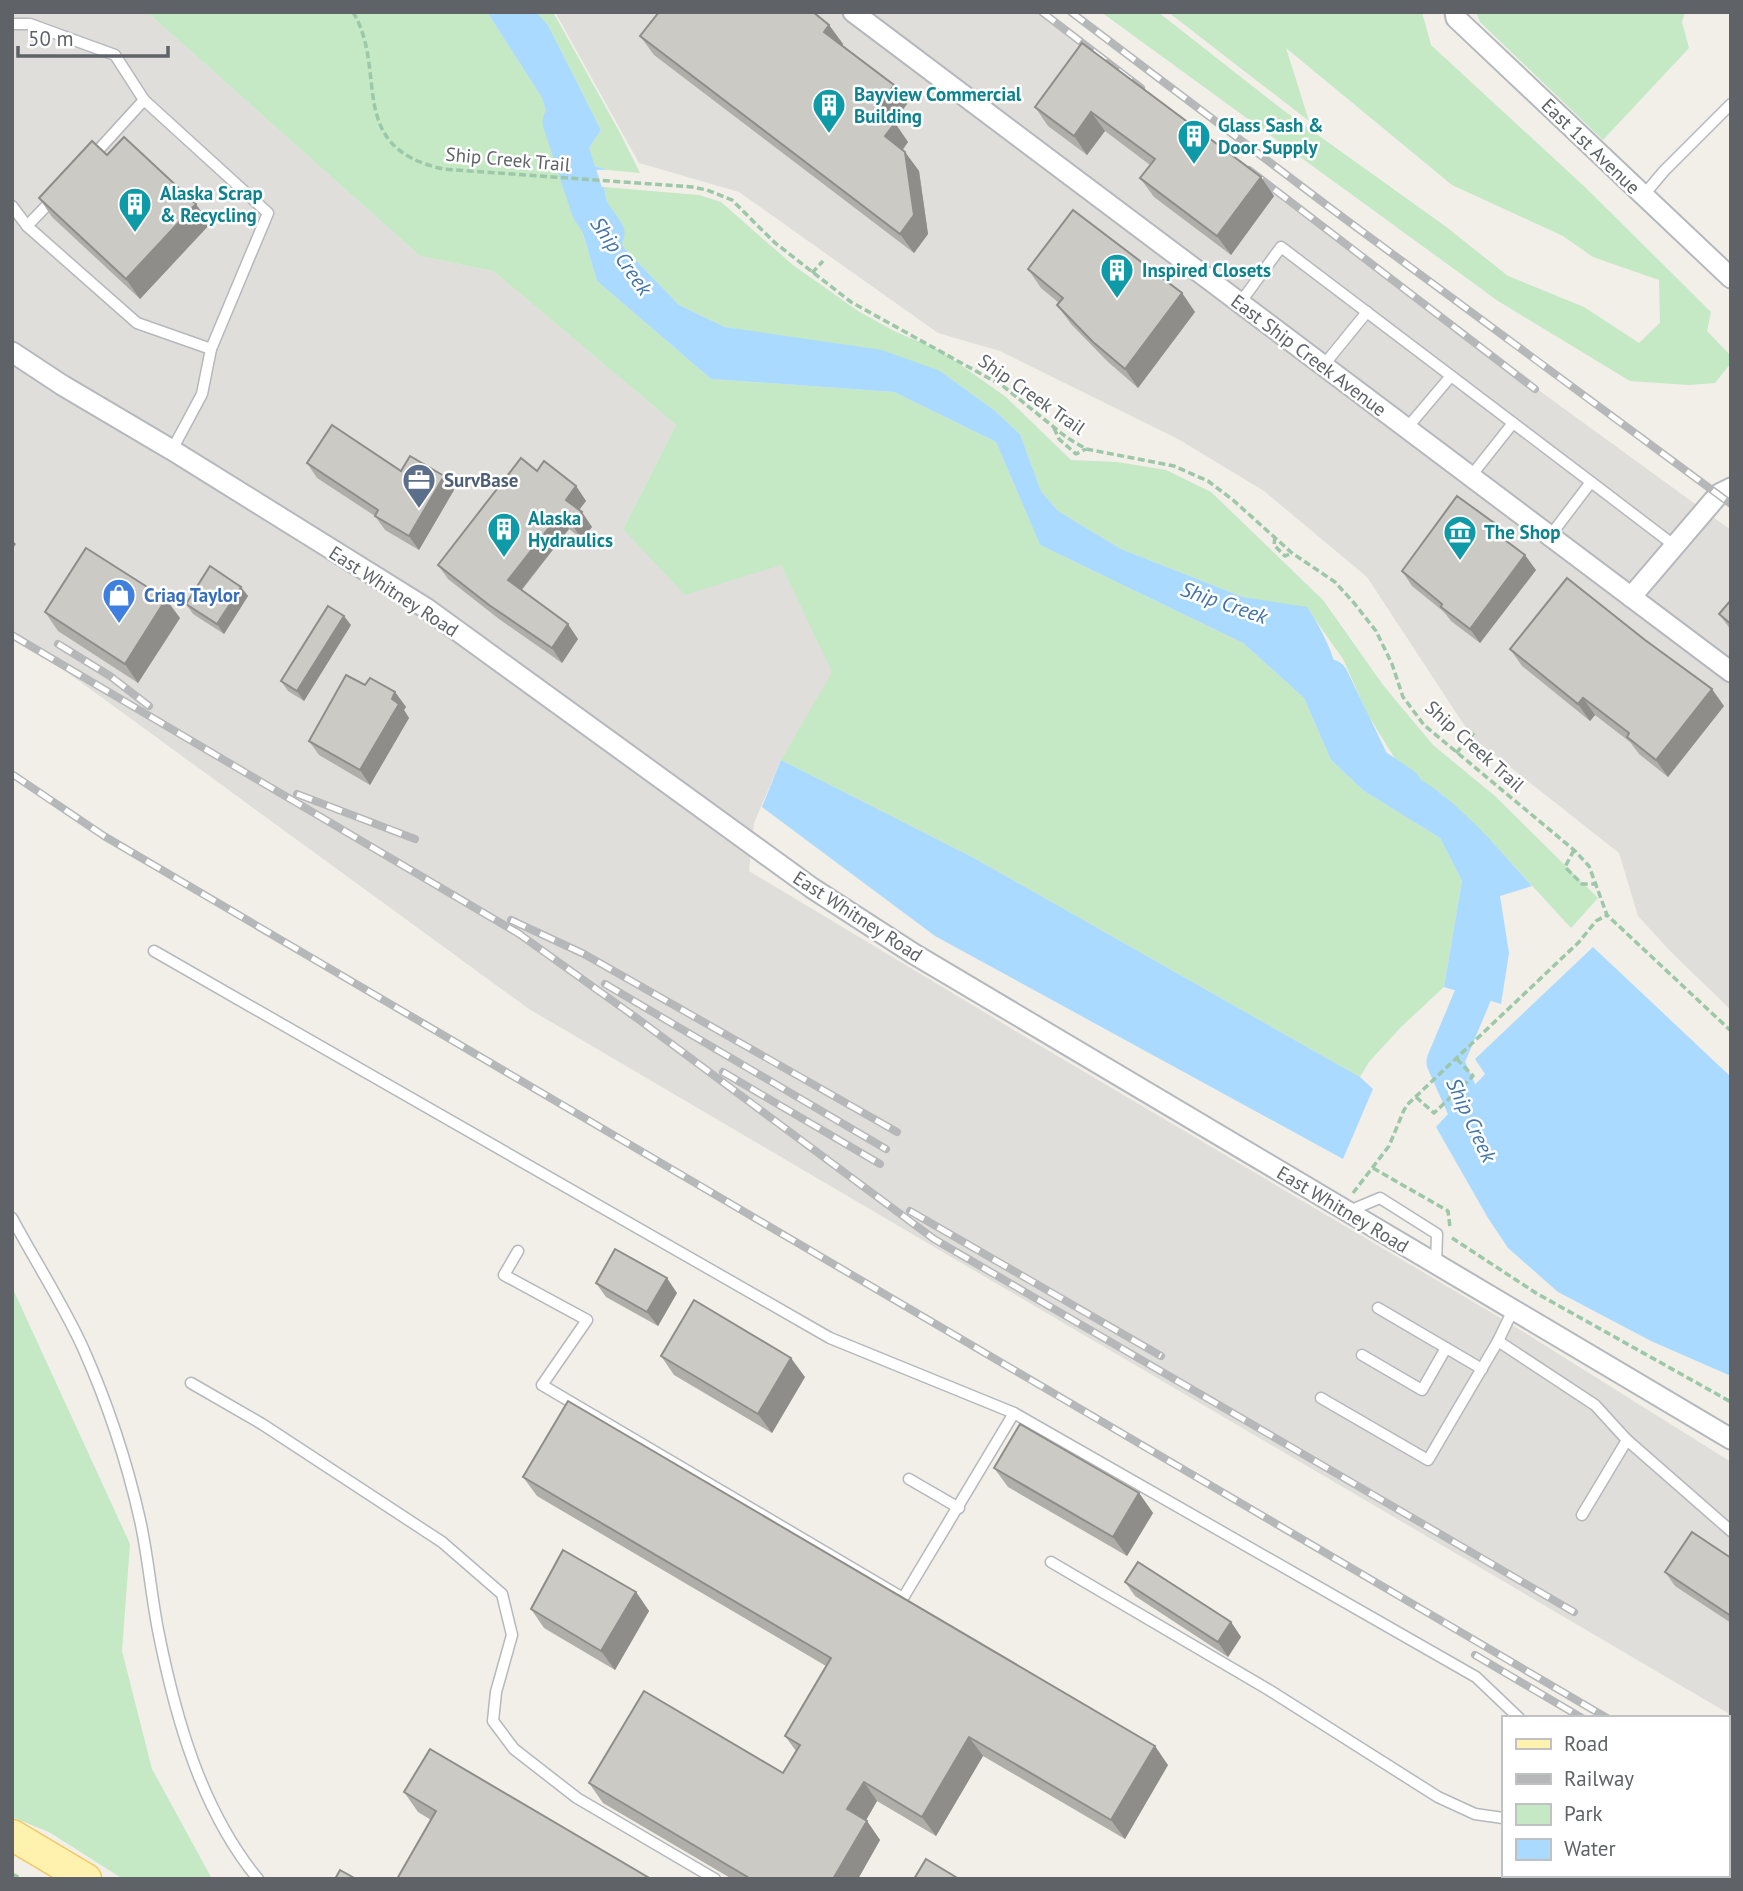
<svg xmlns="http://www.w3.org/2000/svg" width="1743" height="1891" viewBox="0 0 1743 1891" font-family="'PT Sans',sans-serif">
<style>
.industrial{fill:#e0deda}
.green{fill:#c5e8c5}
.water{fill:#aadaff}
.lines{fill:none;stroke-linecap:round;stroke-linejoin:round}
.river{stroke:#aadaff;stroke-width:37}
.service-casing{stroke:#b5b8bc;stroke-width:13}
.minor-casing{stroke:#b5b8bc;stroke-width:23}
.primary-casing{stroke:#f2c960;stroke-width:33}
.path{stroke:#9cc7a9;stroke-width:3.5;stroke-dasharray:7 3.5;stroke-linecap:butt}
.service{stroke:#fff;stroke-width:10}
.minor{stroke:#fff;stroke-width:19}
.primary{stroke:#fff2af;stroke-width:30}
.rail-casing{stroke:#b6b7b8;stroke-width:8}
.rail{stroke:#fff;stroke-width:5;stroke-dasharray:16;stroke-linecap:butt}
.wall{fill:#afaea9}
.shaded-wall{fill:#8f8d8a}
.building{fill:#cccac5;stroke:#8f8d8a;stroke-width:2}
.labels{text-anchor:middle;stroke-width:5;stroke-linejoin:round;paint-order:stroke}
.culture-label{font-size:19px;font-weight:bold;fill:#0d838f;stroke:#fff;text-anchor:start}
.street-label{font-size:19px;fill:#5f6368;stroke:#fff}
.service-label{font-size:19px;font-weight:bold;fill:#4e5e75;stroke:#fff;text-anchor:start}
.shop-label{font-size:19px;font-weight:bold;fill:#366cbe;stroke:#fff;text-anchor:start}
.water-label{font-size:21px;font-style:italic;fill:#4174aa;stroke:#fff}
</style>
<rect width="100%" height="100%" fill="#f1efe8"/>
<g class="industrial">
<polygon points="12,12 147,12 420,256 493,271 676,425 623,529 781,565 833,672 781,760 754,823 749,871 1039,1045 1514,1326 1731,1462 1731,1715 529,1009 12,632"/>
<polygon points="555,12 1042,12 1489,354 1731,530 1731,1010 1673,954 1638,916 1619,853 1472,737 1367,577 1264,491 1178,439 1000,351 938,333 739,192 639,163"/>
</g>
<g class="green">
<polygon points="147,12 487,12 542,98 597,281 711,379 894,392 996,442 1040,545 1243,643 1304,698 1331,760 1364,791 1440,838 1462,881 1444,987 1401,1027 1369,1062 1360,1077 974,858 781,760 832,672 781,565 685,595 623,529 676,425 493,271 420,256"/>
<polygon points="536,12 553,12 620,133 640,173 608,170 591,165 589,148 601,130 548,25"/>
<polygon points="1101,12 1158,12 1283,110 1445,226 1508,276 1584,307 1639,343 1660,323 1659,280 1593,257 1563,236 1452,185 1286,48 1309,121 1168,12 1422,12 1431,45 1587,189 1711,312 1707,331 1731,356 1731,363 1715,383 1689,385 1630,381 1498,301"/>
<polygon points="1476,12 1685,12 1682,22 1689,48 1603,140 1480,22"/>
<polygon points="604,187 699,195 721,202 793,265 858,311 896,332 941,351 1006,397 1071,460 1117,462 1166,470 1211,492 1323,600 1383,685 1433,745 1495,796 1598,898 1571,928 1493,843 1442,794 1402,770 1368,715 1343,659 1307,608 1243,597 1121,549 1058,511 1041,491 1020,434 994,410 940,371 776,336 725,327 679,305 625,249 611,223"/>
<polygon points="12,1287 130,1544 122,1651 152,1769 212,1879 123,1879 49,1832 12,1817"/>
</g>
<g class="water">
<polygon points="487,12 536,12 548,25 601,130 589,148 591,165 608,170 563,169 542,98"/>
<path d="M604,187L611,223L625,249L679,305L725,327L882,350L940,371L994,410L1020,434L1041,491L1058,511L1121,549L1243,597L1307,607C1339,654 1344,696 1356,750C1385,763 1419,775 1444,796C1476,822 1504,855 1532,886L1500,896L1509,953L1501,1004L1444,987L1462,881L1440,838L1364,791L1331,760L1304,698L1243,643L1040,545L996,442L894,392L711,379L597,281L570,190Z"/>
<polygon points="781,760 974,858 1360,1077 1373,1089 1343,1159 935,936 762,807"/>
<polygon points="1593,947 1731,1077 1731,1376 1651,1341 1558,1292 1508,1248 1488,1218 1436,1127 1485,1074 1475,1059"/>
</g>
<g class="lines">
<g class="river">
<polyline points="561,122 590,210 606,233"/>
<polyline points="1330,678 1372,765 1403,786"/>
<polyline points="1480,945 1473,995 1445,1062 1482,1145"/>
</g>
<defs>
<g id="service">
<polyline points="12,24 30,24 115,55 144,100"/>
<polyline points="93,156 144,100 268,213 211,349"/>
<polyline points="1643,196 1664,171 1731,104"/>
<polyline points="54,198 27,226 137,323 211,349 202,394 172,450"/>
<polyline points="12,206 27,226"/>
<polyline points="1240,303 1281,247 1591,482"/>
<polyline points="1323,366 1367,312"/>
<polyline points="1407,428 1451,376"/>
<polyline points="1471,476 1513,423"/>
<polyline points="1550,536 1591,482 1675,546"/>
<polyline points="154,951 830,1338 1014,1413 1476,1677 1519,1718"/>
<polyline points="1349,1211 1380,1198 1437,1234 1436,1264"/>
<path d="M12,1218C35,1261 63,1304 83,1348C107,1402 127,1462 140,1520C148,1556 151,1594 158,1630C175,1716 201,1810 258,1879"/>
<polyline points="518,1251 504,1275 587,1320 542,1385 903,1598 1014,1413"/>
<polyline points="1378,1308 1482,1369"/>
<polyline points="1513,1310 1498,1341 1595,1405 1627,1440 1582,1515"/>
<polyline points="1362,1355 1422,1390 1446,1348"/>
<polyline points="191,1383 262,1424 442,1542 502,1594 512,1635 496,1692 493,1721 514,1749 577,1798 715,1879"/>
<polyline points="1321,1398 1428,1460 1498,1341"/>
<polyline points="1627,1440 1731,1531"/>
<polyline points="909,1479 959,1508"/>
<polyline points="1051,1562 1269,1690 1438,1797 1475,1814 1503,1818"/>
<polyline points="1700,1875 1702,1879"/>
</g>
<g id="minor">
<polyline points="853,12 1731,672"/>
<polyline points="1455,12 1456,18 1731,278"/>
<polyline points="12,352 62,385 172,450 426,608 812,888 914,954 1731,1439"/>
<polyline points="1631,597 1719,494 1731,488"/>
</g>
<polyline id="primary" points="12,1835 86,1879"/>
</defs>
<use href="#service" class="service-casing"/>
<use href="#minor" class="minor-casing"/>
<use href="#primary" class="primary-casing"/>
<g class="path">
<path d="M353,12C389,72 344,147 443,169L692,187L707,190L732,200L774,242L851,302L1003,386L1066,437L1086,449L1174,466L1208,481L1233,500L1292,553L1335,582L1354,603L1376,631L1392,664L1403,697L1424,725L1574,850L1589,866L1607,915L1731,1031"/>
<polyline points="812,273 823,261"/>
<polyline points="1054,428 1059,439 1076,454 1086,449"/>
<polyline points="1275,537 1274,545 1285,556 1292,553"/>
<polyline points="1456,753 1474,733"/>
<polyline points="1574,850 1565,867 1582,884 1597,884"/>
<polyline points="1416,1097 1434,1113 1473,1076 1456,1058"/>
<polyline points="1373,1168 1448,1211 1450,1227"/>
<polyline points="1353,1193 1389,1146 1404,1110 1409,1103 1579,942 1596,921 1607,915"/>
<polyline points="1452,1238 1536,1293 1731,1402"/>
<polyline points="12,1874 22,1879"/>
</g>
<use href="#service" class="service"/>
<use href="#minor" class="minor"/>
<use href="#primary" class="primary"/>
<defs>
<g id="rail">
<polyline points="1042,12 1141,88"/>
<polyline points="1071,12 1337,213 1731,504"/>
<polyline points="1249,170 1535,389"/>
<polyline points="12,635 521,935"/>
<polyline points="58,644 110,676 149,706"/>
<polyline points="12,774 104,836 1607,1718"/>
<polyline points="297,794 415,839"/>
<polyline points="511,920 584,954 897,1132"/>
<polyline points="515,931 638,1019 934,1239 1574,1612"/>
<polyline points="605,984 886,1149"/>
<polyline points="723,1072 880,1164"/>
<polyline points="910,1211 1161,1356"/>
<polyline points="1475,1655 1582,1718"/>
<polyline points="1727,1788 1731,1790"/>
<polyline points="1727,1808 1731,1810"/>
<polyline points="1727,1846 1731,1851"/>
</g>
</defs>
<use href="#rail" class="rail-casing"/>
<use href="#rail" class="rail"/>
</g>
<g class="wall">
<polygon points="829,25 843,44 842,45 907,104 894,122 908,142 903,150 919,171 928,234 914,253 654,55 640,36"/>
<polygon points="1082,43 1261,177 1274,196 1231,255 1154,197 1140,178 1150,165 1105,131 1087,155 1048,126 1035,107"/>
<polygon points="107,155 210,224 140,299 52,217 39,198"/>
<polygon points="1028,269 1182,293 1195,312 1138,388 1107,361 1071,324 1057,305 1059,303 1041,288"/>
<polygon points="307,463 444,476 454,490 419,550 385,530 375,516 317,478"/>
<polygon points="537,471 576,486 586,501 579,510 592,527 582,539 569,529 522,590 578,639 562,663 499,619 448,579 438,565"/>
<polygon points="1508,539 1506,541 1536,570 1480,643 1451,621 1444,612 1412,586 1402,571"/>
<polygon points="241,587 248,596 224,634 193,614 186,604"/>
<polygon points="1731,600 1731,630 1719,614"/>
<polygon points="45,612 180,618 138,683 58,631"/>
<polygon points="351,625 304,701 288,691 281,681"/>
<polygon points="1510,649 1724,706 1668,777 1639,754 1630,742 1595,715 1590,721 1522,666"/>
<polygon points="365,685 395,692 406,707 404,710 409,718 370,785 319,755 309,741"/>
<polygon points="596,1283 677,1293 658,1326 606,1297"/>
<polygon points="661,1356 805,1377 772,1433 674,1375"/>
<polygon points="994,1468 1139,1493 1153,1513 1127,1556 1008,1487"/>
<polygon points="523,1477 1168,1765 1125,1839 983,1756 936,1836 877,1801 866,1820 880,1840 858,1879 732,1879 603,1803 589,1783 783,1773 796,1751 785,1736 826,1666 537,1496"/>
<polygon points="1731,1558 1731,1623 1675,1586 1665,1572"/>
<polygon points="1125,1582 1231,1622 1241,1637 1228,1657 1135,1596"/>
<polygon points="636,1592 649,1611 615,1670 544,1628 531,1609"/>
<polygon points="404,1792 651,1879 431,1820 418,1812"/>
</g>
<g class="shaded-wall">
<polygon points="829,25 843,44 837,51 824,32"/>
<polygon points="894,85 907,104 889,128 876,109"/>
<polygon points="1091,112 1105,131 1087,155 1074,136"/>
<polygon points="895,123 908,142 898,155 885,136"/>
<polygon points="905,152 919,171 928,234 914,253 900,234"/>
<polygon points="1261,177 1274,196 1231,255 1217,236"/>
<polygon points="196,204 210,224 140,299 126,279"/>
<polygon points="1182,293 1195,312 1138,388 1125,369"/>
<polygon points="444,476 454,490 419,550 409,536"/>
<polygon points="576,486 586,501 576,514 566,500"/>
<polygon points="582,512 592,527 582,539 572,525"/>
<polygon points="559,515 569,529 518,594 508,580"/>
<polygon points="1497,525 1508,539 1503,545 1493,531"/>
<polygon points="12,540 16,544 12,550"/>
<polygon points="1525,555 1536,570 1480,643 1470,629"/>
<polygon points="241,587 248,596 224,634 217,624"/>
<polygon points="166,599 180,618 138,683 125,664"/>
<polygon points="344,616 351,625 304,701 297,691"/>
<polygon points="568,624 578,639 562,663 552,648"/>
<polygon points="1712,689 1724,706 1668,777 1656,760"/>
<polygon points="395,692 406,707 404,710 409,718 370,785 360,770"/>
<polygon points="1583,698 1595,715 1590,721 1578,704"/>
<polygon points="667,1278 677,1293 658,1326 647,1312"/>
<polygon points="791,1358 805,1377 772,1433 758,1414"/>
<polygon points="1139,1493 1153,1513 1127,1556 1113,1537"/>
<polygon points="636,1592 649,1611 615,1670 601,1651"/>
<polygon points="1231,1622 1241,1637 1228,1657 1218,1642"/>
<polygon points="969,1737 983,1756 936,1836 922,1817"/>
<polygon points="1155,1746 1168,1765 1125,1839 1111,1820"/>
<polygon points="864,1782 877,1801 861,1829 847,1809"/>
<polygon points="867,1821 880,1840 858,1879 833,1879"/>
</g>
<g class="building">
<polygon points="659,12 813,12 829,25 824,32 894,85 876,109 895,123 885,136 905,152 914,215 900,234 640,36"/>
<polygon points="1082,43 1261,177 1217,236 1140,178 1155,159 1091,112 1074,136 1035,107"/>
<polygon points="124,137 196,204 126,279 39,198 92,141 107,155"/>
<polygon points="1073,210 1182,293 1125,369 1093,342 1057,305 1063,298 1028,269"/>
<polygon points="332,425 401,471 410,456 444,476 409,536 375,516 378,510 307,463"/>
<polygon points="521,458 537,471 544,461 576,486 566,500 582,512 572,525 559,515 508,580 568,624 552,648 489,605 438,565"/>
<polygon points="1457,496 1497,525 1493,531 1525,555 1470,629 1441,607 1442,604 1402,571"/>
<polygon points="86,548 166,599 125,664 45,612"/>
<polygon points="210,566 241,587 217,624 186,604"/>
<polygon points="1567,578 1645,640 1712,689 1656,760 1627,737 1629,733 1583,698 1578,704 1510,649"/>
<polygon points="1731,600 1731,624 1719,614"/>
<polygon points="328,606 344,616 297,691 281,681"/>
<polygon points="346,675 365,685 370,678 395,692 392,699 399,704 360,770 309,741"/>
<polygon points="615,1249 667,1278 647,1312 596,1283"/>
<polygon points="694,1300 791,1358 758,1414 661,1356"/>
<polygon points="568,1401 1155,1746 1111,1820 969,1737 922,1817 864,1782 847,1809 867,1821 833,1879 751,1879 589,1783 644,1691 783,1773 800,1745 785,1736 831,1658 523,1477"/>
<polygon points="1020,1424 1139,1493 1113,1537 994,1468"/>
<polygon points="1692,1532 1731,1558 1731,1616 1665,1572"/>
<polygon points="563,1550 636,1592 601,1651 531,1609"/>
<polygon points="1138,1562 1231,1622 1218,1642 1125,1582"/>
<polygon points="430,1749 651,1879 397,1879 436,1811 404,1792"/>
<polygon points="926,1859 959,1879 914,1879"/>
<polygon points="340,1870 356,1879 335,1879"/>
</g>
<defs>
<symbol id="building-pin" viewBox="-11 -11 22 30"><path d="M0 17L-7.5 6A9.5 9.5 0 1 1 7.5 6Z" fill="#0f9aa8" stroke="#fff"/><path d="M-4-6H4V6H1V3H-1V6H-4ZM-2.5-4.3h1.7v1.8h-1.7ZM.8-4.3h1.7v1.8H.8ZM-2.5-1h1.7V.8h-1.7ZM.8-1h1.7V.8H.8Z" fill="#fff"/></symbol>
<symbol id="office-pin" viewBox="-11 -11 22 30"><path d="M0 17L-7.5 6A9.5 9.5 0 1 1 7.5 6Z" fill="#5c6f8a" stroke="#fff"/><path d="M-6-3h4V-5.5h4V-3h4V5H-6ZM-1-4.5V-3h2v-1.5ZM-6 0V1H6V0Z" fill="#fff"/></symbol>
<symbol id="museum-pin" viewBox="-11 -11 22 30"><path d="M0 17L-7.5 6A9.5 9.5 0 1 1 7.5 6Z" fill="#0f9aa8" stroke="#fff"/><path d="M0-6L6-3V-2H-6V-3ZM-5-1h2V3h-2ZM-1-1h2V3h-2ZM3-1h2V3H3ZM-6 4H6V6H-6Z" fill="#fff"/></symbol>
<symbol id="shop-pin" viewBox="-11 -11 22 30"><path d="M0 17L-7.5 6A9.5 9.5 0 1 1 7.5 6Z" fill="#3f7fe0" stroke="#fff"/><path d="M-5-2.5h2.3a2.7 3.5 0 0 1 5.4 0H5L5.5 6h-11ZM-1.5-2.5h3a1.5 2.3 0 0 0-3 0Z" fill="#fff"/></symbol>
</defs>
<g fill-rule="evenodd">
<use href="#building-pin" x="810" y="86" width="38" height="52"/>
<use href="#building-pin" x="1175" y="117" width="38" height="52"/>
<use href="#building-pin" x="116" y="185" width="38" height="52"/>
<use href="#building-pin" x="1098" y="251" width="38" height="52"/>
<use href="#office-pin" x="400" y="461" width="38" height="52"/>
<use href="#building-pin" x="485" y="510" width="38" height="52"/>
<use href="#museum-pin" x="1441" y="513" width="38" height="52"/>
<use href="#shop-pin" x="100" y="576" width="38" height="52"/>
</g>
<g class="labels">
<g class="culture-label">
<text x="854" y="101">Bayview Commercial<tspan x="854" dy="22">Building</tspan></text>
<text x="1218" y="132">Glass Sash &amp;<tspan x="1218" dy="22">Door Supply</tspan></text>
<text x="160" y="200">Alaska Scrap<tspan x="160" dy="22">&amp; Recycling</tspan></text>
<text x="1142" y="277">Inspired Closets</text>
<text x="528" y="525">Alaska<tspan x="528" dy="22">Hydraulics</tspan></text>
<text x="1484" y="539">The Shop</text>
</g>
<g class="street-label">
<text transform="translate(1591 146) rotate(44)" y="7">East 1st Avenue</text>
<text transform="translate(508 159) rotate(5)" y="7">Ship Creek Trail</text>
<text transform="translate(1309 355) rotate(37)" y="7">East Ship Creek Avenue</text>
<text transform="translate(1032 394) rotate(35)" y="7">Ship Creek Trail</text>
<text transform="translate(394 591) rotate(33)" y="7">East Whitney Road</text>
<text transform="translate(1475 746) rotate(42)" y="7">Ship Creek Trail</text>
<text transform="translate(858 916) rotate(33)" y="7">East Whitney Road</text>
<text transform="translate(1343 1209) rotate(31)" y="7">East Whitney Road</text>
</g>
<g class="service-label">
<text x="444" y="487">SurvBase</text>
</g>
<g class="shop-label">
<text x="144" y="602">Criag Taylor</text>
</g>
<g class="water-label">
<text transform="translate(621 256) rotate(55)" y="7">Ship Creek</text>
<text transform="translate(1224 603) rotate(19)" y="7">Ship Creek</text>
<text transform="translate(1471 1120) rotate(65)" y="7">Ship Creek</text>
</g>
</g>
<rect width="1743" height="1891" fill="none" stroke="#5f6368" stroke-width="28"/>
<rect x="1502" y="1716" width="228" height="161" fill="#ffffff" stroke="#bfc1c3" stroke-width="2"/>
<rect x="1516" y="1739" width="35" height="10" fill="#fff2af" stroke="#bfc1c3" stroke-width="2"/>
<text x="1564" y="1751" font-size="21" fill="#5f6368">Road</text>
<rect x="1516" y="1774" width="35" height="10" fill="#b6b7b8" stroke="#bfc1c3" stroke-width="2"/>
<text x="1564" y="1786" font-size="21" fill="#5f6368">Railway</text>
<rect x="1516" y="1804" width="35" height="21" fill="#c5e8c5" stroke="#bfc1c3" stroke-width="2"/>
<text x="1564" y="1821" font-size="21" fill="#5f6368">Park</text>
<rect x="1516" y="1839" width="35" height="21" fill="#aadaff" stroke="#bfc1c3" stroke-width="2"/>
<text x="1564" y="1856" font-size="21" fill="#5f6368">Water</text>
<path d="M18 46v10h150v-10" fill="none" stroke="#5f6368" stroke-width="3.5"/>
<text x="28" y="46" font-size="21" fill="#5f6368" stroke="#ffffff" stroke-width="5" paint-order="stroke">50 m</text>
</svg>
